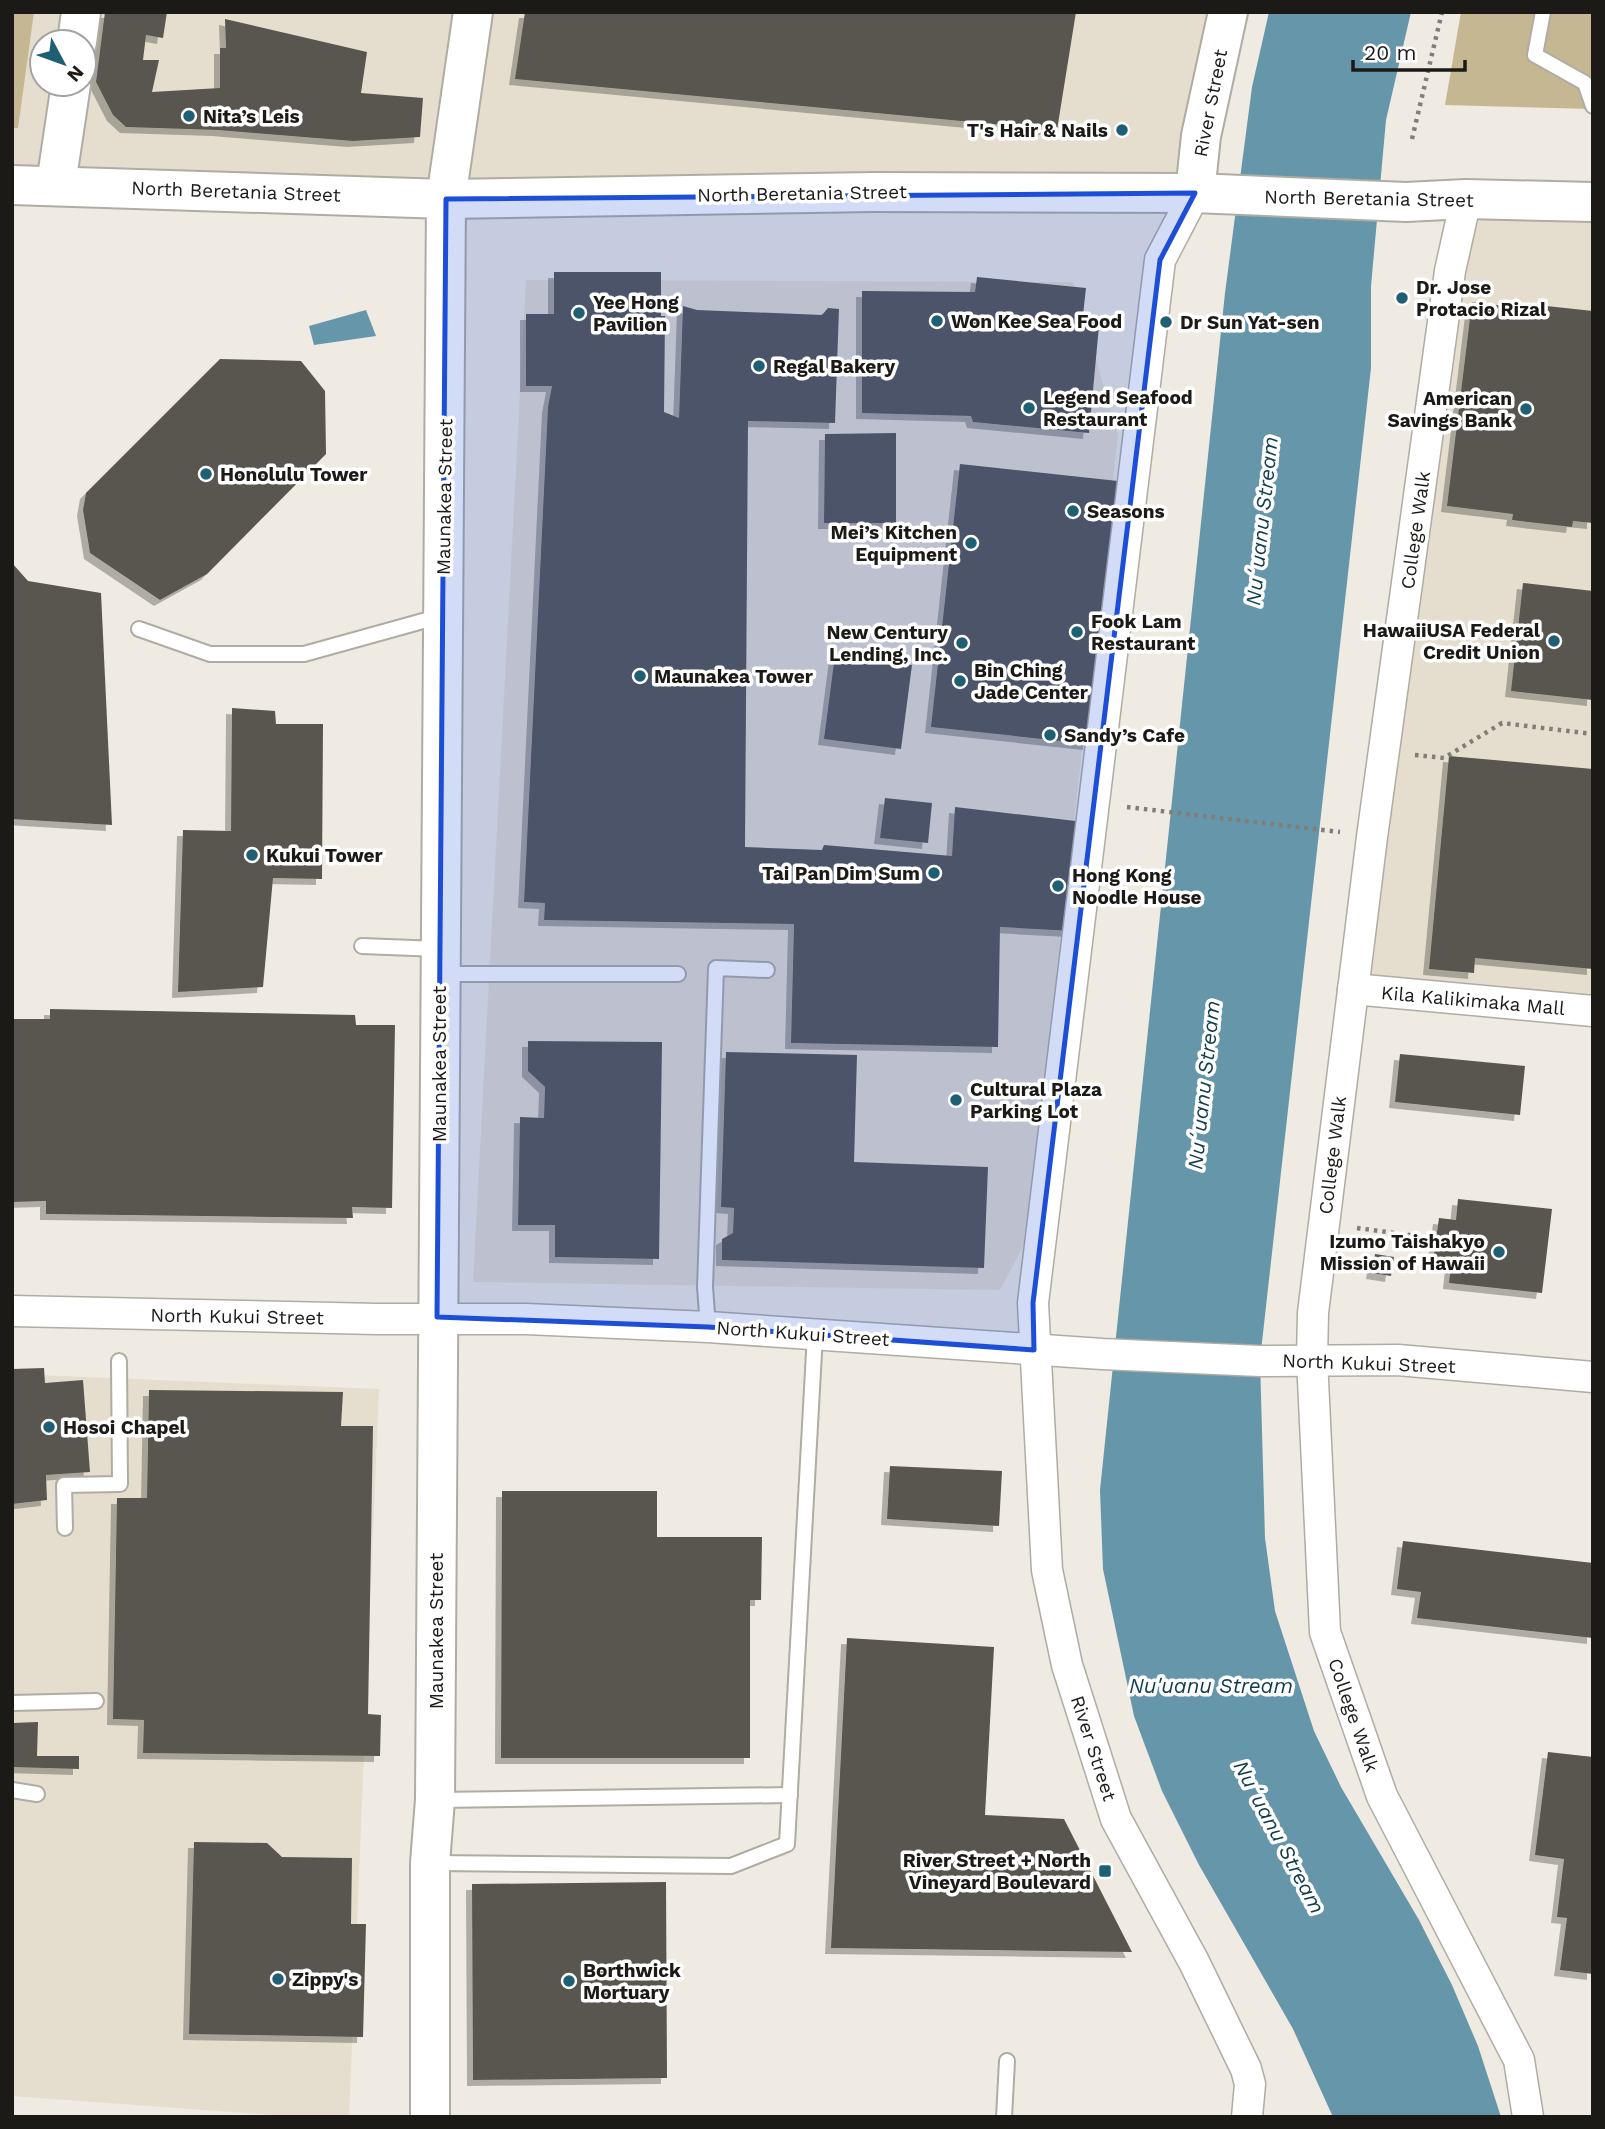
<svg xmlns="http://www.w3.org/2000/svg" width="1605" height="2129" viewBox="0 0 1605 2129" font-family="'Work Sans',sans-serif">
<style>
.built{fill:#e5dece;fill-rule:evenodd}
.green{fill:#c5b792}
.water{fill:#6596aa}
.building{fill:#59564f;filter:url(#shadow)}
.lines{fill:none;stroke-linecap:round;stroke-linejoin:round}
.lane-casing{stroke:#afaca3;stroke-width:18}
.street-casing{stroke:#afaca3;stroke-width:33}
.secondary-casing{stroke:#afaca3;stroke-width:42}
.primary-casing{stroke:#afaca3;stroke-width:42}
.path{stroke:#817e78;stroke-width:4.5;stroke-dasharray:3.5 5;stroke-linecap:butt}
.lane{stroke:#fff;stroke-width:14}
.street{stroke:#fff;stroke-width:30}
.secondary{stroke:#fff;stroke-width:38}
.primary{stroke:#fff;stroke-width:38}
.marked{fill:#1d4ed8;fill-opacity:0.2;stroke:#1d4ed8;stroke-width:5;stroke-linejoin:round}
.poi-dot{fill:#1f5f74;stroke:#fff;stroke-width:2.5}
.labels{text-anchor:middle;stroke-width:7;stroke-linejoin:round;paint-order:stroke}
.street-label{font-size:19px;fill:#1b1a17;stroke:#fff}
.poi-label{font-size:19px;font-weight:bold;fill:#1b1a17;stroke:#fff;text-anchor:start}
.water-label{font-size:21px;font-style:italic;fill:#103d4c;stroke:#fff}
</style>
<defs>
<filter id="shadow"><feDropShadow dx="-6" dy="6" stdDeviation="0" flood-color="#0004"/></filter>
</defs>
<rect width="100%" height="100%" fill="#efebe2"/>
<g class="built">
<path d="M12,12H1228L1195,193L12,188ZM42,42H84V84H42Z"/>
<polygon points="1466,199 1593,202 1593,1011 1353,989"/>
<polygon points="526,280 1073,282 1118,435 1026,1241 1000,1290 473,1282"/>
<polygon points="12,1374 379,1389 349,2117 301,2117 12,2096"/>
</g>
<g class="green">
<polygon points="12,12 34,12 18,128 12,128"/>
<polygon points="1461,12 1593,12 1593,109 1445,105"/>
</g>
<g class="water">
<polygon points="1269,12 1411,12 1386,120 1371,286 1371,368 1260,1360 1265,1538 1275,1611 1314,1731 1341,1787 1419,1920 1452,1985 1478,2046 1501,2117 1333,2117 1293,2029 1199,1865 1162,1791 1134,1716 1103,1569 1100,1490 1225,293 1252,87"/>
<polygon points="366,310 376,336 314,345 309,326"/>
</g>
<g class="building">
<polygon points="105,12 167,12 163,38 146,35 143,60 159,60 152,92 220,88 220,48 226,48 225,19 367,52 361,93 423,98 420,137 353,141 218,130 126,127 113,115 96,82"/>
<polygon points="525,12 1076,12 1057,130 515,79"/>
<polygon points="554,272 661,272 661,316 665,316 664,412 679,418 683,306 697,310 822,315 828,308 839,309 835,423 748,421 745,847 822,850 824,845 952,856 955,807 1084,822 1073,931 1000,927 998,1047 791,1043 794,924 544,920 545,903 524,902 548,407 552,386 526,386 526,314 554,314"/>
<polygon points="977,277 1086,288 1082,324 1099,326 1089,433 973,422 971,416 862,413 862,291 975,292"/>
<polygon points="1472,302 1537,310 1537,305 1593,311 1593,523 1573,521 1572,527 1512,520 1513,514 1447,506"/>
<polygon points="220,359 301,361 325,391 326,454 207,574 160,600 90,553 83,510 86,493"/>
<polygon points="896,433 896,523 824,523 825,434"/>
<polygon points="960,464 1118,481 1089,744 931,727"/>
<polygon points="12,563 28,581 101,593 112,825 12,819"/>
<polygon points="1523,583 1593,591 1593,700 1511,691"/>
<polygon points="835,655 912,665 901,749 824,739"/>
<polygon points="232,708 275,711 276,724 323,724 322,879 273,878 263,987 178,992 183,830 231,831"/>
<polygon points="1449,756 1593,769 1593,969 1475,958 1474,973 1429,969"/>
<polygon points="885,798 932,803 928,843 880,838"/>
<polygon points="50,1009 355,1015 356,1025 395,1025 392,1208 352,1207 353,1218 46,1214 46,1201 12,1202 12,1019 50,1019"/>
<polygon points="528,1041 662,1042 659,1259 555,1257 555,1225 518,1225 520,1117 544,1118 545,1087 528,1071"/>
<polygon points="726,1052 857,1055 854,1162 988,1167 984,1268 722,1260 722,1239 733,1233 734,1208 721,1207"/>
<polygon points="1400,1054 1525,1066 1520,1115 1395,1102"/>
<polygon points="1458,1199 1552,1209 1542,1293 1449,1283 1451,1264 1433,1261 1439,1218 1456,1220"/>
<polygon points="1375,1254 1394,1257 1391,1276 1372,1273"/>
<polygon points="44,1368 45,1383 83,1380 90,1472 46,1475 47,1500 12,1504 12,1369"/>
<polygon points="149,1390 343,1392 341,1426 373,1426 368,1714 381,1715 380,1756 143,1753 144,1720 113,1719 117,1498 147,1498"/>
<polygon points="890,1466 1002,1471 999,1526 887,1519"/>
<polygon points="502,1491 657,1491 657,1537 762,1537 761,1600 750,1600 750,1758 501,1758"/>
<polygon points="1403,1541 1593,1563 1593,1638 1417,1618 1421,1592 1397,1589"/>
<polygon points="847,1638 994,1647 985,1815 1064,1819 1132,1952 831,1948"/>
<polygon points="38,1722 37,1756 79,1756 79,1769 12,1767 12,1723"/>
<polygon points="1548,1752 1593,1757 1593,1974 1560,1970 1567,1918 1557,1917 1564,1859 1535,1855"/>
<polygon points="194,1842 267,1843 282,1857 352,1858 351,1924 366,1924 363,2037 189,2034"/>
<polygon points="666,1882 667,2078 473,2080 472,1884"/>
</g>
<g class="lines">
<defs>
<g id="lane">
<polyline points="1543,12 1535,55 1585,83 1593,106"/>
<polyline points="139,629 210,654 304,654 441,616"/>
<polyline points="362,946 439,949"/>
<polyline points="441,974 678,974"/>
<polyline points="708,1327 705,1287 716,968 767,970"/>
<polyline points="65,1528 64,1485 120,1484 119,1361"/>
<polyline points="12,1703 96,1701"/>
<polyline points="12,1790 37,1794"/>
<polyline points="438,1800 790,1795"/>
<polyline points="432,1863 731,1866 787,1844 815,1334"/>
<polyline points="1004,2117 1007,2061"/>
</g>
<g id="street">
<polyline points="1195,193 1160,260 1033,1303 1047,1570 1067,1665 1116,1819 1194,1962 1246,2069 1250,2084 1247,2117"/>
<polyline points="1466,199 1450,271 1372,837 1313,1313 1312,1359 1325,1632 1382,1796 1519,2060 1528,2117"/>
<polyline points="1353,989 1593,1011"/>
<polyline points="12,1311 377,1319 526,1319 708,1327 1102,1354 1260,1361 1398,1360 1593,1377"/>
</g>
<g id="secondary">
<polyline points="77,42 81,12"/>
<polyline points="56,184 71,84"/>
<polyline points="1195,193 1201,136 1228,12"/>
<polyline points="430,2117 430,1863 435,1800 446,199 473,12"/>
</g>
<polyline id="primary" points="12,185 446,199 874,192 1195,193 1406,202 1466,199 1593,202"/>
</defs>
<use href="#lane" class="lane-casing"/>
<use href="#street" class="street-casing"/>
<use href="#secondary" class="secondary-casing"/>
<use href="#primary" class="primary-casing"/>
<g class="path">
<polyline points="1412,139 1442,12"/>
<polyline points="1415,755 1444,758 1502,723 1593,734"/>
<polyline points="1127,807 1340,832"/>
<polyline points="1357,1228 1454,1241"/>
</g>
<use href="#lane" class="lane"/>
<use href="#street" class="street"/>
<use href="#secondary" class="secondary"/>
<use href="#primary" class="primary"/>
</g>
<path class="marked" d="M1195,193L1160,260L1033,1303L1034,1350L708,1327L437,1317L446,199Z"/>
<g class="poi-dot">
<circle cx="189" cy="116" r="7"/>
<circle cx="1122" cy="130" r="7"/>
<circle cx="1402" cy="298" r="7"/>
<circle cx="579" cy="313" r="7"/>
<circle cx="937" cy="321" r="7"/>
<circle cx="1166" cy="322" r="7"/>
<circle cx="759" cy="366" r="7"/>
<circle cx="1029" cy="408" r="7"/>
<circle cx="1526" cy="409" r="7"/>
<circle cx="206" cy="474" r="7"/>
<circle cx="1073" cy="511" r="7"/>
<circle cx="971" cy="543" r="7"/>
<circle cx="1077" cy="632" r="7"/>
<circle cx="1554" cy="641" r="7"/>
<circle cx="962" cy="643" r="7"/>
<circle cx="640" cy="676" r="7"/>
<circle cx="960" cy="681" r="7"/>
<circle cx="1050" cy="735" r="7"/>
<circle cx="252" cy="855" r="7"/>
<circle cx="934" cy="873" r="7"/>
<circle cx="1058" cy="886" r="7"/>
<circle cx="956" cy="1100" r="7"/>
<circle cx="1499" cy="1252" r="7"/>
<circle cx="49" cy="1427" r="7"/>
<rect x="1098" y="1864" width="14" height="14" rx="3.5"/>
<circle cx="278" cy="1979" r="7"/>
<circle cx="569" cy="1981" r="7"/>
</g>
<g class="labels">
<g class="street-label">
<text transform="translate(1210 103) rotate(-79)" y="7">River Street</text>
<text transform="translate(236 191) rotate(2)" y="7">North Beretania Street</text>
<text transform="translate(802 193) rotate(-1)" y="7">North Beretania Street</text>
<text transform="translate(1369 198) rotate(1)" y="7">North Beretania Street</text>
<text transform="translate(444 497) rotate(-89)" y="7">Maunakea Street</text>
<text transform="translate(1415 530) rotate(-82)" y="7">College Walk</text>
<text transform="translate(1473 1000) rotate(5)" y="7">Kila Kalikimaka Mall</text>
<text transform="translate(439 1064) rotate(-90)" y="7">Maunakea Street</text>
<text transform="translate(1332 1155) rotate(-83)" y="7">College Walk</text>
<text transform="translate(237 1316) rotate(1)" y="7">North Kukui Street</text>
<text transform="translate(803 1333) rotate(4)" y="7">North Kukui Street</text>
<text transform="translate(1369 1363) rotate(2)" y="7">North Kukui Street</text>
<text transform="translate(436 1631) rotate(-90)" y="7">Maunakea Street</text>
<text transform="translate(1354 1715) rotate(71)" y="7">College Walk</text>
<text transform="translate(1094 1748) rotate(72)" y="7">River Street</text>
</g>
<g class="poi-label">
<text x="203" y="123">Nita’s Leis</text>
<text x="1108" y="137" text-anchor="end">T's Hair &amp; Nails</text>
<text x="1416" y="294">Dr. Jose<tspan x="1416" dy="22">Protacio Rizal</tspan></text>
<text x="593" y="309">Yee Hong<tspan x="593" dy="22">Pavilion</tspan></text>
<text x="951" y="328">Won Kee Sea Food</text>
<text x="1180" y="329">Dr Sun Yat-sen</text>
<text x="773" y="373">Regal Bakery</text>
<text x="1043" y="404">Legend Seafood<tspan x="1043" dy="22">Restaurant</tspan></text>
<text x="1512" y="405" text-anchor="end">American<tspan x="1512" dy="22">Savings Bank</tspan></text>
<text x="220" y="481">Honolulu Tower</text>
<text x="1087" y="518">Seasons</text>
<text x="957" y="539" text-anchor="end">Mei’s Kitchen<tspan x="957" dy="22">Equipment</tspan></text>
<text x="1091" y="628">Fook Lam<tspan x="1091" dy="22">Restaurant</tspan></text>
<text x="1540" y="637" text-anchor="end">HawaiiUSA Federal<tspan x="1540" dy="22">Credit Union</tspan></text>
<text x="948" y="639" text-anchor="end">New Century<tspan x="948" dy="22">Lending, Inc.</tspan></text>
<text x="974" y="677">Bin Ching<tspan x="974" dy="22">Jade Center</tspan></text>
<text x="654" y="683">Maunakea Tower</text>
<text x="1064" y="742">Sandy’s Cafe</text>
<text x="266" y="862">Kukui Tower</text>
<text x="920" y="880" text-anchor="end">Tai Pan Dim Sum</text>
<text x="1072" y="882">Hong Kong<tspan x="1072" dy="22">Noodle House</tspan></text>
<text x="970" y="1096">Cultural Plaza<tspan x="970" dy="22">Parking Lot</tspan></text>
<text x="1485" y="1248" text-anchor="end">Izumo Taishakyo<tspan x="1485" dy="22">Mission of Hawaii</tspan></text>
<text x="63" y="1434">Hosoi Chapel</text>
<text x="1091" y="1867" text-anchor="end">River Street + North<tspan x="1091" dy="22">Vineyard Boulevard</tspan></text>
<text x="583" y="1977">Borthwick<tspan x="583" dy="22">Mortuary</tspan></text>
<text x="292" y="1986">Zippy's</text>
</g>
<g class="water-label">
<text transform="translate(1262 521) rotate(-84)" y="7">Nuʻuanu Stream</text>
<text transform="translate(1204 1085) rotate(-84)" y="7">Nuʻuanu Stream</text>
<text x="1211" y="1693">Nu'uanu Stream</text>
<text transform="translate(1279 1837) rotate(62)" y="7">Nuʻuanu Stream</text>
</g>
</g>
<rect width="1605" height="2129" fill="none" stroke="#1b1a17" stroke-width="28"/>
<g transform="translate(63 63) rotate(131)"><circle r="33" fill="#ffffff" stroke="#a4a3a2" stroke-width="2"/>
<path d="M0-5L12 26L0 18L-12 26Z" fill="#1f5f74"/>
<text y="-10" font-size="19" font-weight="bold" text-anchor="middle" fill="#1b1a17">N</text>
</g>
<path d="M1353 60v10h112v-10" fill="none" stroke="#1b1a17" stroke-width="3.5"/>
<text x="1364" y="60" font-size="21" fill="#1b1a17" stroke="#ffffff" stroke-width="5" paint-order="stroke">20 m</text>
</svg>
